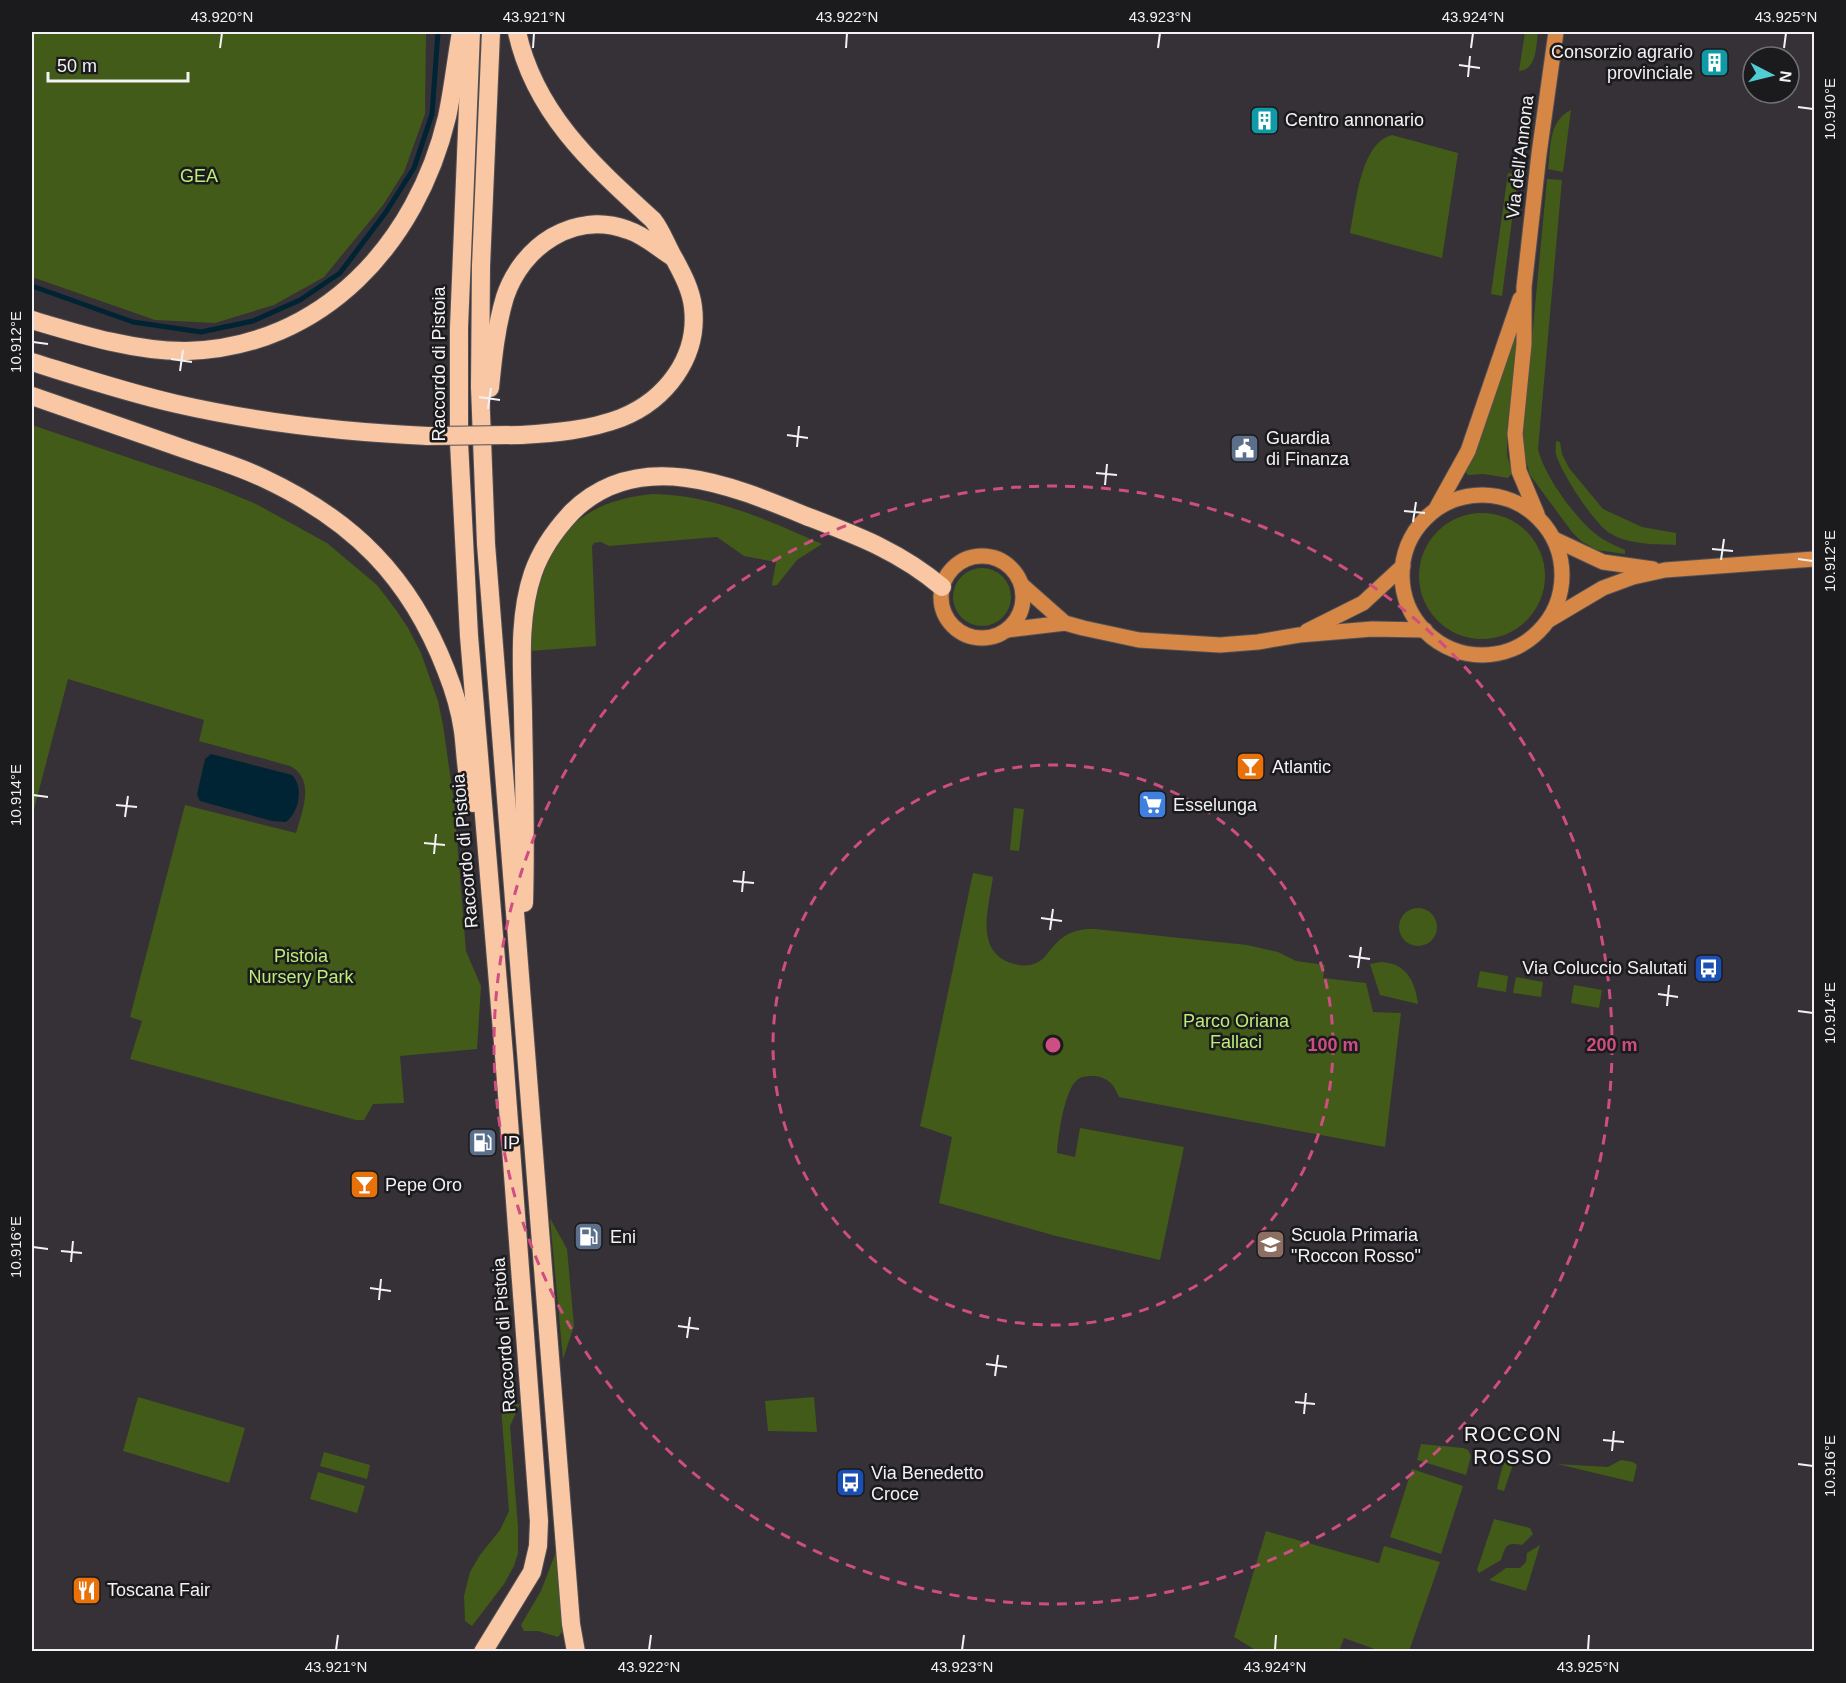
<svg xmlns="http://www.w3.org/2000/svg" width="1846" height="1683" viewBox="0 0 1846 1683" font-family="Helvetica,sans-serif">
<style>
.green{fill:#425b18}
.water{fill:#002434}
.lines{fill:none;stroke-linecap:round;stroke-linejoin:round}
.stream{stroke:#002434;stroke-width:5}
.secondary-casing{stroke:#535054;stroke-width:17}
.highway-casing{stroke:#535054;stroke-width:20}
.secondary{stroke:#d68645;stroke-width:15}
.highway{stroke:#f9c7a3;stroke-width:18}
.highway-bridge-casing{stroke:#535054;stroke-width:20;stroke-linecap:butt}
.highway-bridge{stroke:#f9c7a3;stroke-width:18}
.ticks{fill:none;stroke:#f3f1f4;stroke-width:2}
.ring{fill:none;stroke:#ce4e81;stroke-width:3;stroke-dasharray:10 8}
.labels{text-anchor:middle;stroke-width:5;stroke-linejoin:round;paint-order:stroke}
.poi-label{font-size:18px;fill:#f3f1f4;stroke:#1b1a1c;text-anchor:start}
.street-label{font-size:18px;fill:#f3f1f4;stroke:#1b1a1c}
.park-label{font-size:18px;fill:#bced78;stroke:#1b1a1c}
.neighbourhood-label{font-size:20px;letter-spacing:1.5px;fill:#f3f1f4;stroke:#1b1a1c}
.centre{fill:#ce4e81;stroke:#1b1a1c;stroke-width:3}
.ring-label{font-size:18px;text-anchor:middle;font-weight:bold;fill:#ce4e81;stroke:#1b1a1c;stroke-width:5;stroke-linejoin:round;paint-order:stroke}
.neatline{fill:none;stroke:#f3f1f4;stroke-width:2}
.ticks-label{font-size:15px;text-anchor:middle;fill:#f3f1f4}
</style>
<rect width="100%" height="100%" fill="#353136"/>
<g class="green">
<polygon points="32,32 426,32 425,114 404,172 383,205 324,277 274,305 215,323 155,320 32,277"/>
<path d="M1525,32H1538C1536,46 1537,70 1519,71Z"/>
<path d="M1571,110L1563,172L1548,169C1551,147 1548,121 1571,110Z"/>
<path d="M1392,135L1458,153L1442,258L1350,233C1356,205 1360,143 1392,135Z"/>
<polygon points="1508,173 1518,175 1502,296 1491,294"/>
<path d="M1547,179L1562,180L1538,449C1544,475 1572,513 1592,531C1602,540 1614,545 1625,550V554L1597,550L1581,541L1572,532L1530,475L1523,450V434Z"/>
<polygon points="1512,339 1517,340 1507,430 1507,455 1512,473 1508,478 1484,474 1468,475 1465,471 1481,439"/>
<path d="M32,425L215,487L256,504L327,543L377,585L396,610L408,628L421,653L438,701L443,725L454,802L466,951L481,986L477,1049L400,1056L404,1103L373,1104L364,1120H356L130,1059L142,1021L130,1017L185,805L296,833C302,812 316,779 290,766L199,741L204,720L68,679L32,817Z"/>
<path d="M1556,441L1560,442L1562,454L1569,468L1603,509L1642,527L1676,533V545C1654,544 1627,545 1608,532C1593,521 1561,473 1556,454C1555,450 1556,445 1556,441Z"/>
<path d="M653,494C714,495 767,520 822,544L797,560L777,585L773,586L772,584L776,562L744,556L717,537L609,546L601,542L594,543L592,546L596,646L530,651C535,565 556,503 653,494Z"/>
<circle cx="1482" cy="576" r="63"/>
<circle cx="982" cy="597" r="29"/>
<polygon points="1014,808 1024,809 1019,851 1010,850"/>
<path d="M973,873L993,877C989,906 974,951 1011,963C1020,966 1030,967 1038,962C1044,959 1047,954 1051,949C1063,934 1076,928 1095,929L1247,945L1278,952L1296,961L1325,965L1323,978L1366,983L1373,1012L1401,1013L1385,1147L1119,1097C1114,1085 1109,1078 1095,1076C1089,1076 1081,1076 1077,1080C1064,1091 1058,1137 1057,1153L1075,1157L1080,1128L1184,1147L1160,1260L1056,1236L939,1203L952,1137L920,1126Z"/>
<circle cx="1418" cy="927" r="19"/>
<path d="M1381,962C1406,963 1415,981 1418,1004L1380,995L1370,964Z"/>
<polygon points="1480,971 1508,976 1506,992 1477,987"/>
<polygon points="1516,977 1543,982 1541,997 1513,993"/>
<polygon points="1574,985 1602,990 1599,1008 1571,1003"/>
<polygon points="550,1218 567,1249 574,1326 563,1359"/>
<polygon points="138,1397 245,1428 229,1483 123,1451"/>
<polygon points="814,1397 817,1432 768,1431 765,1401"/>
<polygon points="520,1404 510,1426 518,1527 518,1553 514,1566 504,1584 472,1626 465,1621 464,1596 470,1572 480,1555 500,1530 509,1511 501,1406"/>
<polygon points="1421,1444 1463,1448 1468,1450 1471,1456 1466,1475 1417,1460"/>
<polygon points="324,1452 370,1465 367,1479 320,1466"/>
<path d="M1517,1453L1504,1491L1497,1489C1501,1475 1501,1457 1517,1453Z"/>
<polygon points="1621,1460 1633,1462 1637,1465 1633,1482 1557,1464 1608,1467"/>
<polygon points="1412,1469 1463,1486 1441,1554 1390,1537"/>
<polygon points="318,1472 365,1486 357,1513 310,1499"/>
<path d="M1494,1519L1530,1528L1533,1534L1522,1545C1505,1542 1506,1546 1501,1560L1479,1573L1477,1570Z"/>
<polygon points="1266,1531 1379,1563 1384,1546 1440,1562 1409,1651 1380,1651 1344,1638 1339,1651 1257,1651 1234,1637"/>
<polygon points="1540,1545 1526,1591 1489,1580 1506,1568 1520,1568 1526,1562 1527,1553"/>
<polygon points="556,1552 562,1632 558,1637 538,1631 524,1631 521,1625 541,1591"/>
</g>
<path class="water" d="M211,754L292,775C304,787 299,812 286,822L272,821L200,801L197,795L198,790L205,759Z"/>
<g class="lines">
<polyline class="stream" points="32,286 133,322 201,332 253,321 300,300 340,273 386,212 414,168 432,114 438,32"/>
<defs>
<g id="secondary">
<circle cx="1482" cy="575" r="80"/>
<polyline points="1437,507 1468,451 1520,299"/>
<polyline points="1537,514 1519,471 1515,434 1524,344 1524,287 1539,154 1556,32"/>
<polyline points="1554,539 1603,562 1653,569"/>
<circle cx="982" cy="597" r="41"/>
<polyline points="1022,585 1065,623 1083,628 1139,640 1220,645 1258,642 1299,635 1372,629 1425,630"/>
<polyline points="1549,620 1603,588 1633,577 1665,570 1814,559"/>
<polyline points="1007,630 1065,623"/>
<polyline points="1307,631 1363,603 1403,566"/>
</g>
<g id="highway">
<polyline points="471,32 459,328 459,442 469,636 504,1055 539,1521 538,1546 532,1572 483,1652"/>
<polyline points="491,32 481,266 480,387 486,544 571,1624 576,1652"/>
<path d="M517,32C535,114 593,165 653,220C662,231 667,247 675,260C683,275 691,290 693,307C699,357 666,400 621,418C589,430 555,433 521,435"/>
<path d="M32,320C79,334 137,352 187,351C323,347 417,243 447,117C453,89 456,60 461,32"/>
<path d="M32,362C80,377 128,393 177,404C260,423 344,432 428,436"/>
<path d="M490,388C493,357 496,327 505,297C522,246 574,210 628,230C644,235 657,247 671,256"/>
<path d="M32,396C79,412 126,429 173,445C203,456 234,464 263,478C353,520 410,577 446,670C454,690 460,710 463,731C466,755 466,780 473,803"/>
<path d="M524,903C526,839 524,776 523,712C522,666 518,617 533,573C541,550 556,529 572,512C639,446 733,486 806,516C858,536 899,551 942,587"/>
</g>
</defs>
<use href="#secondary" class="secondary-casing"/>
<use href="#highway" class="highway-casing"/>
<use href="#secondary" class="secondary"/>
<use href="#highway" class="highway"/>
<defs>
<polyline id="highway-bridge" points="428,436 521,435"/>
</defs>
<use href="#highway-bridge" class="highway-bridge-casing"/>
<use href="#highway-bridge" class="highway-bridge"/>
</g>
<path class="ticks" d="M220,48L222,33M533,48L534,33M846,48L847,33M1158,48L1160,33M1471,48L1473,33M1784,48L1786,33M1459,65L1480,68M1468,77L1470,56M1798,107L1813,109M33,342L48,344M171,359L192,362M180,371L183,350M479,397L500,400M488,409L491,388M787,435L808,438M797,447L799,426M1096,473L1117,475M1105,485L1107,464M1404,511L1425,513M1413,522L1416,502M1712,549L1733,551M1798,559L1813,561M1721,560L1724,539M33,795L48,797M116,805L137,807M125,817L128,796M424,843L445,845M434,854L436,834M733,881L754,883M742,892L744,871M1041,918L1062,921M1050,930L1053,909M1349,956L1370,959M1358,968L1361,947M1658,994L1678,997M1667,1006L1669,985M1798,1011L1813,1013M33,1247L48,1249M61,1251L82,1253M71,1262L73,1241M370,1288L391,1291M379,1300L381,1279M678,1326L699,1329M687,1338L690,1317M986,1364L1007,1367M995,1376L998,1355M1295,1402L1315,1404M1304,1414L1306,1393M1603,1440L1624,1442M1612,1451L1614,1431M1798,1464L1813,1466M336,1650L338,1635M649,1650L651,1635M962,1650L964,1635M1275,1650L1276,1635M1588,1650L1589,1635"/>
<g class="ring">
<circle cx="1053" cy="1045" r="280"/>
<circle cx="1053" cy="1045" r="559"/>
</g>
<defs>
<symbol id="building-square" viewBox="-11 -11 22 22"><rect x="-9" y="-9" width="18" height="18" rx="4" fill="#0f9aa8" stroke="#1b1a1c"/><path d="M-4-6H4V6H1V3H-1V6H-4ZM-2.5-4.3h1.7v1.8h-1.7ZM.8-4.3h1.7v1.8H.8ZM-2.5-1h1.7V.8h-1.7ZM.8-1h1.7V.8H.8Z" fill="#fff"/></symbol>
<symbol id="civic-square" viewBox="-11 -11 22 22"><rect x="-9" y="-9" width="18" height="18" rx="4" fill="#5c6f8a" stroke="#1b1a1c"/><path d="M-.6-6.5H3V-4.5H.6V-3L4-1V1h2V6H-6V1h2V-1L-.6-3ZM-1.2 2.5V6h2.4V2.5Z" fill="#fff"/></symbol>
<symbol id="bar-square" viewBox="-11 -11 22 22"><rect x="-9" y="-9" width="18" height="18" rx="4" fill="#e8710a" stroke="#1b1a1c"/><path d="M-6-5H6L.8 .8V4.5H3.5V6h-7V4.5H-.8V.8Z" fill="#fff"/></symbol>
<symbol id="supermarket-square" viewBox="-11 -11 22 22"><rect x="-9" y="-9" width="18" height="18" rx="4" fill="#3f7fe0" stroke="#1b1a1c"/><path d="M-6-5.5h2.5l.6 2H6L4.5 2H-2.5L-4.4-4H-6ZM-1.5 3.2a1.3 1.3 0 1 0 .1 0ZM3 3.2a1.3 1.3 0 1 0 .1 0Z" fill="#fff"/></symbol>
<symbol id="bus-square" viewBox="-11 -11 22 22"><rect x="-9" y="-9" width="18" height="18" rx="4" fill="#1a4fb4" stroke="#1b1a1c"/><path d="M-5-6H5V4H4V6H2V4H-2V6H-4V4H-5ZM-3.5-4V0h7V-4ZM-3.5 1.2v1.5H-2V1.2ZM2 1.2v1.5H3.5V1.2Z" fill="#fff"/></symbol>
<symbol id="fuel-square" viewBox="-11 -11 22 22"><rect x="-9" y="-9" width="18" height="18" rx="4" fill="#5c6f8a" stroke="#1b1a1c"/><path d="M-5.5-6h7V0h2V4h1.3V-2.5L3-4.5l.8-.8L6-3V5H2.5V1h-1V6h-7ZM-4.2-4.7v3.2H.2V-4.7Z" fill="#fff"/></symbol>
<symbol id="school-square" viewBox="-11 -11 22 22"><rect x="-9" y="-9" width="18" height="18" rx="4" fill="#8d6e63" stroke="#1b1a1c"/><path d="M0-5L7-2L0 1L-7-2ZM-4 1L0 2.5L4 1V4Q0 6-4 4Z" fill="#fff"/></symbol>
<symbol id="restaurant-square" viewBox="-11 -11 22 22"><rect x="-9" y="-9" width="18" height="18" rx="4" fill="#e8710a" stroke="#1b1a1c"/><path d="M-5-6h1v4h1v-4h1v4h1v-4h1v5L-1.5 .5V6h-2V.5L-5-1ZM5-6V6H3V1.5H1.5Q1.5-4 5-6Z" fill="#fff"/></symbol>
</defs>
<g fill-rule="evenodd">
<use href="#building-square" x="1698" y="46" width="33" height="33"/>
<use href="#building-square" x="1248" y="104" width="33" height="33"/>
<use href="#civic-square" x="1228" y="432" width="33" height="33"/>
<use href="#bar-square" x="1234" y="750" width="33" height="33"/>
<use href="#supermarket-square" x="1136" y="788" width="33" height="33"/>
<use href="#bus-square" x="1692" y="952" width="33" height="33"/>
<use href="#fuel-square" x="466" y="1126" width="33" height="33"/>
<use href="#bar-square" x="348" y="1168" width="33" height="33"/>
<use href="#fuel-square" x="572" y="1220" width="33" height="33"/>
<use href="#school-square" x="1254" y="1228" width="33" height="33"/>
<use href="#bus-square" x="834" y="1466" width="33" height="33"/>
<use href="#restaurant-square" x="70" y="1574" width="33" height="33"/>
</g>
<g class="labels">
<g class="poi-label">
<text x="1693" y="58" text-anchor="end">Consorzio agrario<tspan x="1693" dy="21">provinciale</tspan></text>
<text x="1285" y="126">Centro annonario</text>
<text x="1266" y="444">Guardia<tspan x="1266" dy="21">di Finanza</tspan></text>
<text x="1272" y="773">Atlantic</text>
<text x="1173" y="811">Esselunga</text>
<text x="1687" y="974" text-anchor="end">Via Coluccio Salutati</text>
<text x="503" y="1149">IP</text>
<text x="385" y="1191">Pepe Oro</text>
<text x="1291" y="1241">Scuola Primaria<tspan x="1291" dy="21">"Roccon Rosso"</tspan></text>
<text x="610" y="1243">Eni</text>
<text x="871" y="1479">Via Benedetto<tspan x="871" dy="21">Croce</tspan></text>
<text x="107" y="1596">Toscana Fair</text>
</g>
<g class="street-label">
<text transform="translate(1520 157) rotate(-83)" y="6">Via dell'Annona</text>
<text transform="translate(439 364) rotate(-90)" y="6">Raccordo di Pistoia</text>
<text transform="translate(465 851) rotate(-95)" y="6">Raccordo di Pistoia</text>
<text transform="translate(504 1335) rotate(-94)" y="6">Raccordo di Pistoia</text>
</g>
<g class="park-label">
<text x="199" y="182">GEA</text>
<text x="301" y="962">Pistoia<tspan x="301" dy="21">Nursery Park</tspan></text>
<text x="1236" y="1027">Parco Oriana<tspan x="1236" dy="21">Fallaci</tspan></text>
</g>
<g class="neighbourhood-label">
<text x="1513" y="1441">ROCCON<tspan x="1513" dy="23">ROSSO</tspan></text>
</g>
</g>
<circle cx="1053" cy="1045" r="9" class="centre"/>
<g class="ring-label">
<text x="1333" y="1051">100 m</text>
<text x="1612" y="1051">200 m</text>
</g>
<rect width="1846" height="1683" fill="none" stroke="#1b1a1c" stroke-width="66"/>
<g transform="translate(1771 75) rotate(97)"><circle r="28" fill="#1b1a1c" stroke="#717072" stroke-width="1.5"/>
<path d="M0-4.5L10 22L0 15L-10 22Z" fill="#51ccd3"/>
<text y="-9" font-size="16" font-weight="bold" text-anchor="middle" fill="#f3f1f4">N</text>
</g>
<path d="M48 72v9h140v-9" fill="none" stroke="#f3f1f4" stroke-width="3"/>
<text x="57" y="72" font-size="18" fill="#f3f1f4" stroke="#1b1a1c" stroke-width="4.5" paint-order="stroke">50 m</text>
<rect x="33" y="33" width="1780" height="1617" class="neatline"/>
<g class="ticks-label">
<text x="222" y="22">43.920°N</text>
<text x="534" y="22">43.921°N</text>
<text x="847" y="22">43.922°N</text>
<text x="1160" y="22">43.923°N</text>
<text x="1473" y="22">43.924°N</text>
<text x="1786" y="22">43.925°N</text>
<text transform="translate(1830 109) rotate(-90)" y="5">10.910°E</text>
<text transform="translate(16 342) rotate(-90)" y="5">10.912°E</text>
<text transform="translate(1830 561) rotate(-90)" y="5">10.912°E</text>
<text transform="translate(16 795) rotate(-90)" y="5">10.914°E</text>
<text transform="translate(1830 1013) rotate(-90)" y="5">10.914°E</text>
<text transform="translate(16 1247) rotate(-90)" y="5">10.916°E</text>
<text transform="translate(1830 1466) rotate(-90)" y="5">10.916°E</text>
<text x="336" y="1672">43.921°N</text>
<text x="649" y="1672">43.922°N</text>
<text x="962" y="1672">43.923°N</text>
<text x="1275" y="1672">43.924°N</text>
<text x="1588" y="1672">43.925°N</text>
</g>
</svg>
